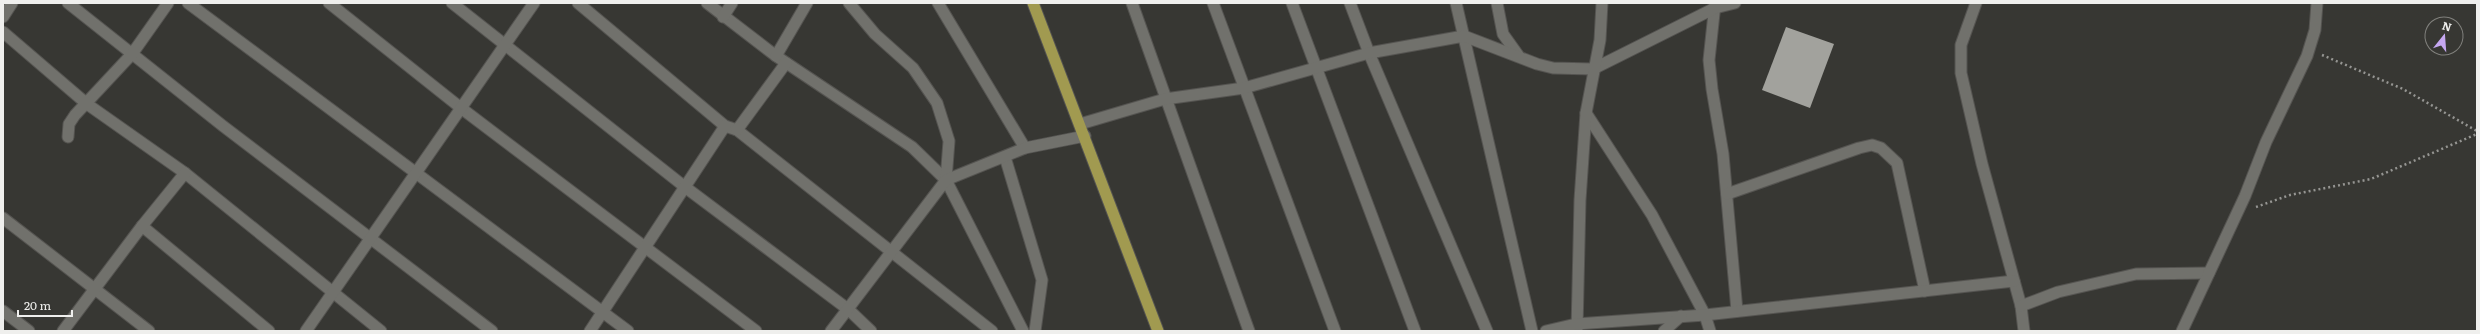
<svg xmlns="http://www.w3.org/2000/svg" width="2480" height="334" viewBox="0 0 2480 334" font-family="Literata,serif">
<style>
.building{fill:#a2a29d}
.lines{fill:none;stroke-linecap:round;stroke-linejoin:round}
.minor-casing{stroke:#555451;stroke-width:13}
.primary-casing{stroke:#555451;stroke-width:13}
.path{stroke:#959592;stroke-width:2.5;stroke-dasharray:2 3;stroke-linecap:butt}
.minor{stroke:#71716c;stroke-width:11}
.primary{stroke:#a19a50;stroke-width:11}
</style>
<rect width="100%" height="100%" fill="#373733"/>
<polygon class="building" points="1786,27 1834,44 1810,108 1762,90"/>
<g class="lines">
<defs>
<g id="minor">
<polyline points="68,3 223,126 492,331"/>
<polyline points="188,3 628,331"/>
<polyline points="329,3 461,108 756,331"/>
<polyline points="452,3 685,187 849,310 871,331"/>
<polyline points="578,3 725,126 737,130 992,331"/>
<polyline points="707,3 776,56 912,147 946,180 1023,331"/>
<polyline points="849,3 875,34 913,68 937,103 949,141 946,180"/>
<polyline points="938,3 1025,148"/>
<polyline points="1132,3 1249,331"/>
<polyline points="1213,3 1335,331"/>
<polyline points="1292,3 1415,331"/>
<polyline points="1350,3 1369,53 1487,331"/>
<polyline points="1456,3 1532,331"/>
<polyline points="1497,3 1503,34 1518,55"/>
<polyline points="1976,3 1961,45 1961,73 1982,164 2021,306 2024,331"/>
<polyline points="1715,4 1709,60 1712,89 1723,154 1737,311"/>
<polyline points="3,17 12,3"/>
<polyline points="723,17 732,3"/>
<polyline points="3,32 87,104 185,173 381,331"/>
<polyline points="776,56 807,3"/>
<polyline points="1586,113 1652,215 1705,315 1710,331"/>
<polyline points="1080,124 1165,99 1244,88 1369,53 1464,36 1537,64 1553,68 1593,69 1715,8 1735,3"/>
<polyline points="737,130 786,63"/>
<polyline points="68,137 69,124 75,115 132,54 168,3"/>
<polyline points="1005,157 1042,280 1035,331"/>
<polyline points="1727,194 1859,148 1872,145 1881,148 1897,163 1925,291"/>
<polyline points="3,218 149,331"/>
<polyline points="142,226 269,331"/>
<polyline points="2021,306 2058,292 2136,274 2209,273"/>
<polyline points="3,311 29,331"/>
<polyline points="1577,330 1580,200 1586,113 1600,40 1602,3"/>
<polyline points="63,331 142,226 185,173"/>
<polyline points="306,331 534,3"/>
<polyline points="590,331 725,126"/>
<polyline points="831,331 946,180 1025,148 1085,136"/>
<polyline points="1546,331 1576,324 1705,315 2014,281"/>
<polyline points="1664,331 1681,316"/>
<polyline points="2182,331 2245,196 2266,142 2307,56 2315,30 2317,3"/>
</g>
<polyline id="primary" points="1033,3 1158,331"/>
</defs>
<use href="#minor" class="minor-casing"/>
<use href="#primary" class="primary-casing"/>
<g class="path">
<polyline points="2322,55 2403,89 2477,131"/>
<polyline points="2256,207 2290,195 2371,179 2477,134"/>
</g>
<use href="#minor" class="minor"/>
<use href="#primary" class="primary"/>
</g>
<rect width="2480" height="334" fill="none" stroke="#efefed" stroke-width="8"/>
<g transform="translate(2444 36) rotate(17)"><circle r="19" fill="#373733" stroke="#81817d"/>
<path d="M0-3L7 15L0 10L-7 15Z" fill="#c5a7f1"/>
<text y="-6" font-size="11" font-weight="bold" text-anchor="middle" fill="#efefed">N</text>
</g>
<path d="M18 310v6h54v-6" fill="none" stroke="#efefed" stroke-width="2"/>
<text x="24" y="310" font-size="12" fill="#efefed" stroke="#373733" stroke-width="3" paint-order="stroke">20 m</text>
</svg>
